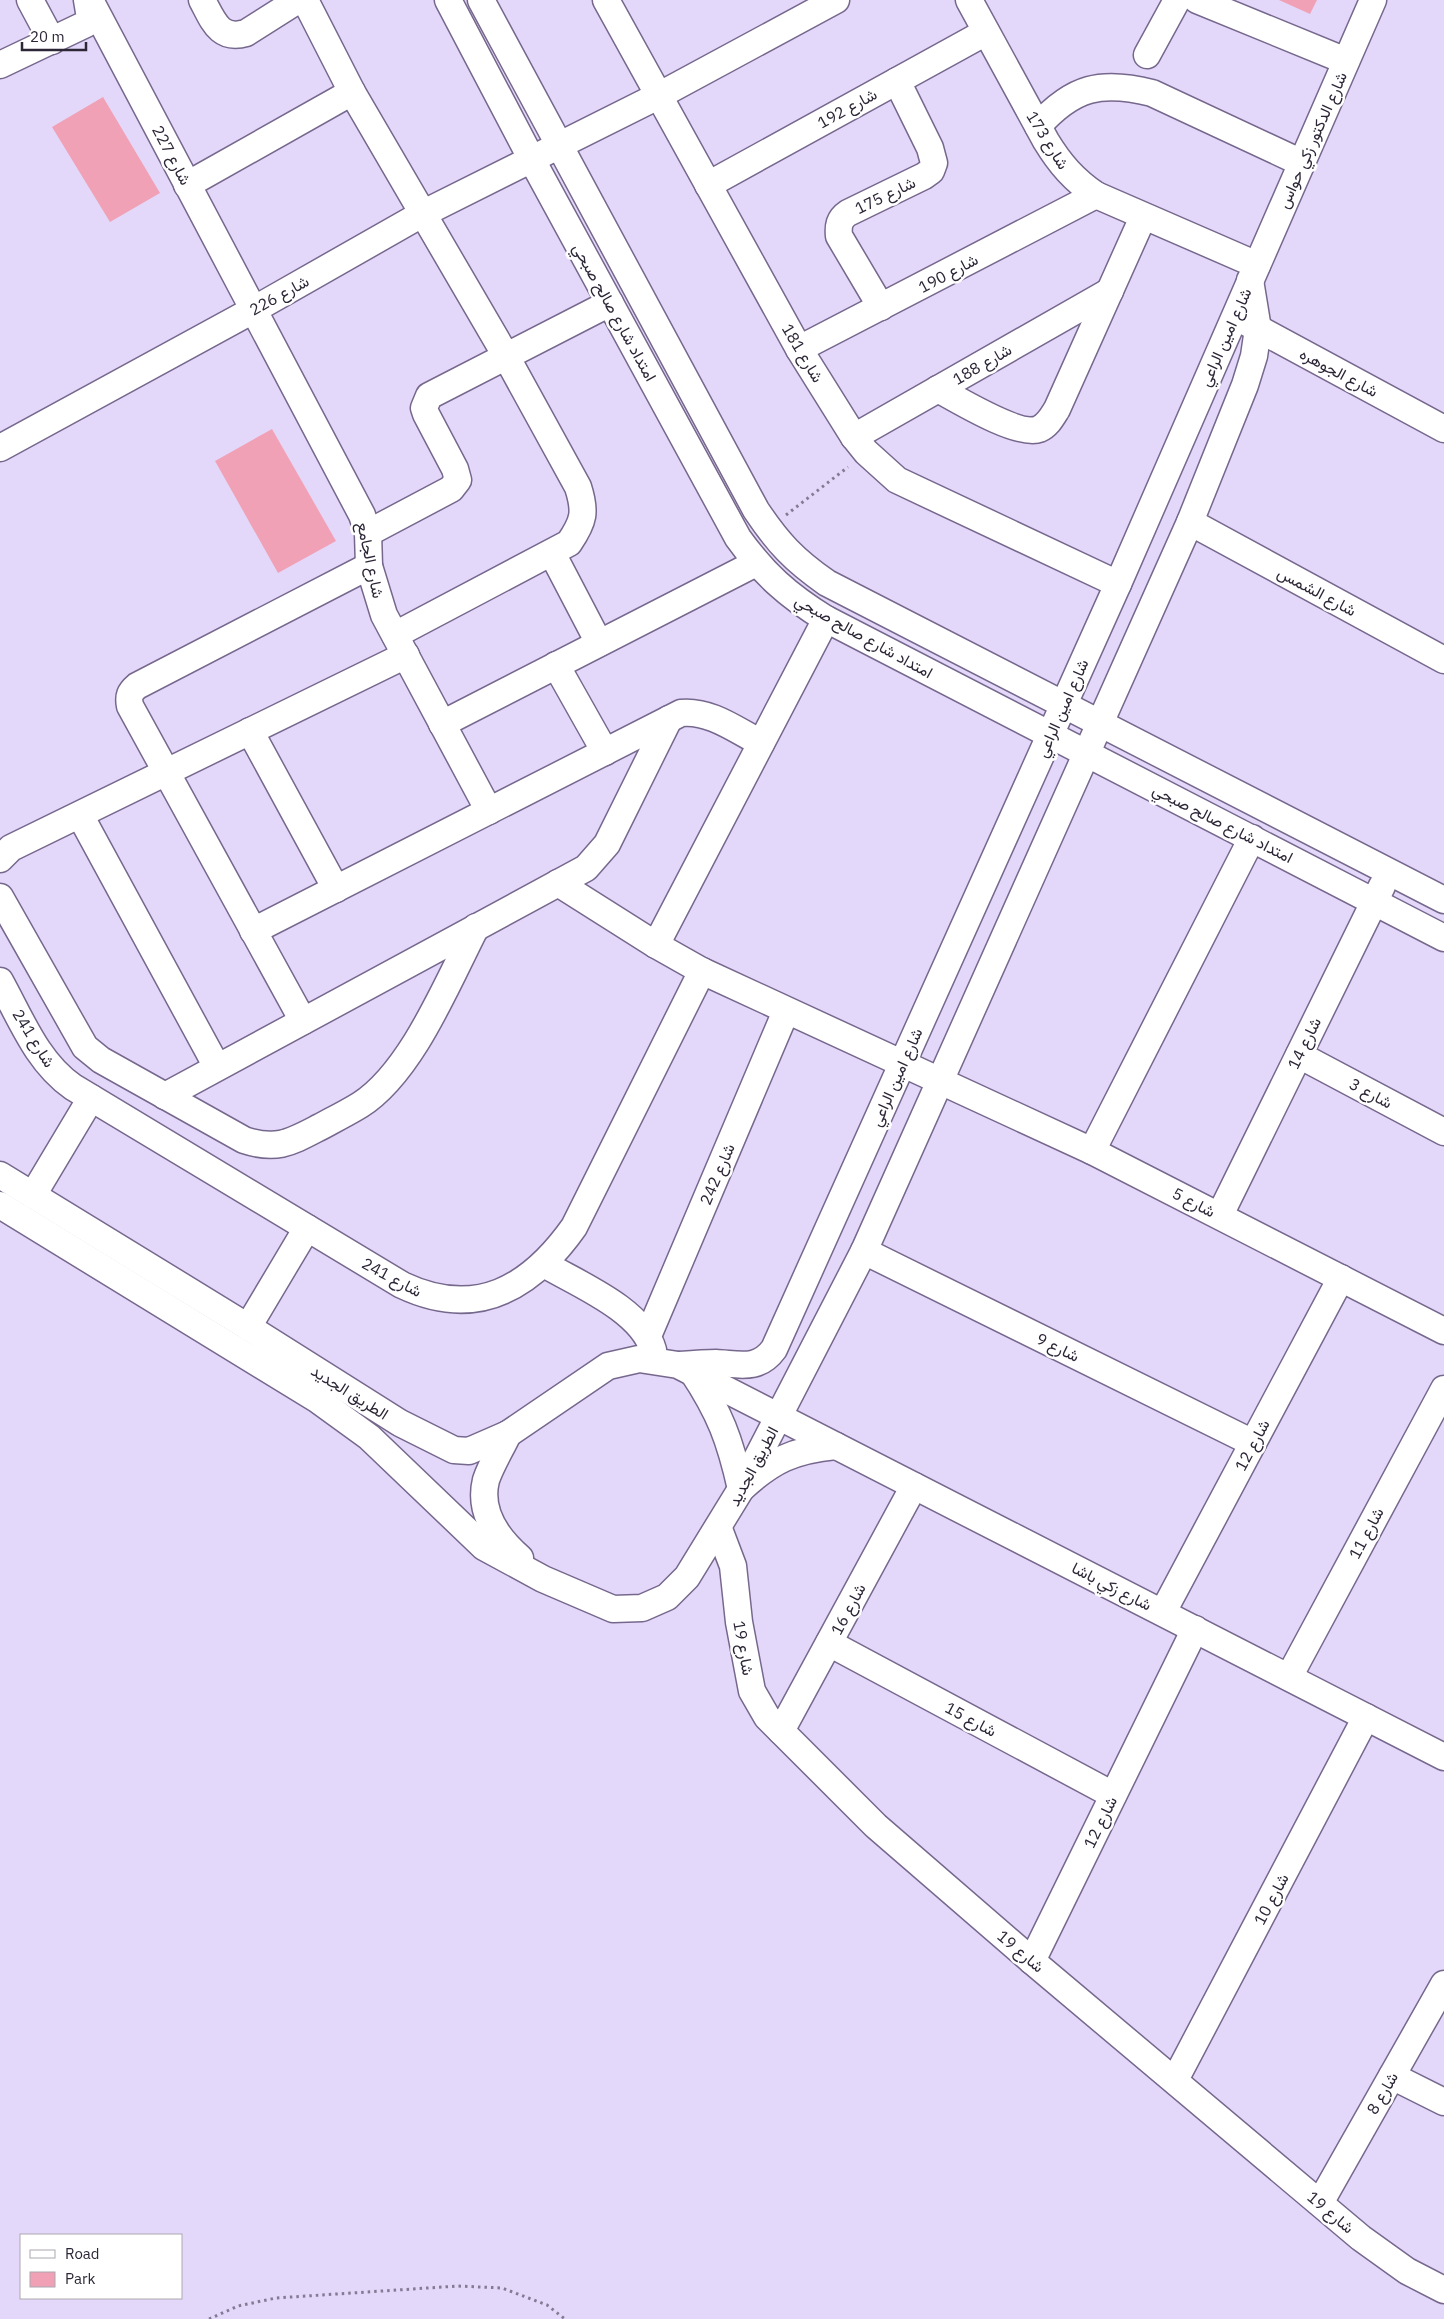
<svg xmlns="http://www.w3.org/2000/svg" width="1444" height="2319" viewBox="0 0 1444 2319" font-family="'IBM Plex Sans',Vazirmatn,sans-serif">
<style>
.green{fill:#f0a1b6}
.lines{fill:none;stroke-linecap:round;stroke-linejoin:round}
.minor-casing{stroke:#76688d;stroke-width:29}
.path{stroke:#837a93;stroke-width:3;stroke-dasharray:2.5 4;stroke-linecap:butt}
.minor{stroke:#fff;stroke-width:26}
.labels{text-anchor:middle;stroke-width:5;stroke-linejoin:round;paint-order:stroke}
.street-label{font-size:16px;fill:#2c2636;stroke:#fff}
</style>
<rect width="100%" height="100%" fill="#e4d8fa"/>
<g class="green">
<polygon points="1279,0 1317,0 1310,14"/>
<polygon points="103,97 160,193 110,222 52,127"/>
<polygon points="272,429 336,541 278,573 215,461"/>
</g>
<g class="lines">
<defs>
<g id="minor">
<polyline points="30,0 52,41"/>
<polyline points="90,0 362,515 368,533 369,566 384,615 489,811"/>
<path d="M202,0C213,20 219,41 246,33L298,0"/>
<path d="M305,0L352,92L506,356L578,487C586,512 584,521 569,543L395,635"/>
<path d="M448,0L532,160L738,538C764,574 787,595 826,619L1444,938"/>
<path d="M481,0L756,510C778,543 794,560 827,583L1444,900"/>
<polyline points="606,0 799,349 854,437 866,452 897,480 1118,584"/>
<path d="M969,0L1046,141C1060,164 1074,180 1096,195L1257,265"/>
<polyline points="1197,0 1346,61"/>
<polyline points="1147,55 1177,0"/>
<polyline points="0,65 86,24 90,18 87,0"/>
<path d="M1038,126C1073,87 1101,80 1152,93L1302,163"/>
<polyline points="187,185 352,92"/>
<polyline points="708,185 986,32"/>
<path d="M881,307L839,236C838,226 839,219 848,213L924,176L931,171L934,163L930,148L897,81"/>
<polyline points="1244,321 1444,429"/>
<polyline points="799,349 1096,195"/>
<path d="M938,389C958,400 1019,437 1039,429C1048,425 1052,417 1057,409L1143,217"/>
<polyline points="854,437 1110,291"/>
<polyline points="0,448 255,309 422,214 660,95 836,0"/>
<polyline points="1190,522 1444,660"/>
<polyline points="368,533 451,489 458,480 455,469 426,414 424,408 429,396 610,303"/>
<polyline points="552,553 599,643"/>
<polyline points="556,665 605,752"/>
<polyline points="442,724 756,563"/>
<polyline points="250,731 336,889"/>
<polyline points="80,815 217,1067"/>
<polyline points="0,859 11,848 406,655"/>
<polyline points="558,883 656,945 702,971 1092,1151 1444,1331"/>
<path d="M0,897L85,1047L101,1060L244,1140C277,1151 291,1142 320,1127C333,1120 347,1113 360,1105C412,1072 448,981 476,927"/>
<path d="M253,931L681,713C710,710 736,730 761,743"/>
<polyline points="656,945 826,619"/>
<path d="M0,981C21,1019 37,1062 73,1087L402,1285C476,1320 530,1289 574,1227L702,971"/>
<path d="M303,1021L130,706C128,696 130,692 137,686L369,566"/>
<polyline points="1299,1055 1444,1132"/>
<polyline points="165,1096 586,868 607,844 669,719"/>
<polyline points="1092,1151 1252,838"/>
<polyline points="0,1175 248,1327 400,1423 454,1450 469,1451 508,1434 608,1366 639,1359 678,1365 1444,1757"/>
<polyline points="33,1195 91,1098"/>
<polyline points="0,1205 318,1400 369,1437 484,1547 543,1579 613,1609 642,1608 667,1597 687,1577 741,1489 864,1251 1190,522 1245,385 1254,356 1258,329 1250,280"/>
<polyline points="1220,1215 1382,886"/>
<polyline points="864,1251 1253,1443"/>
<path d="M544,1264C578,1284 642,1310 653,1350"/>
<polyline points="248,1327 307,1228"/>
<polyline points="648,1336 786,1011"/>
<path d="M680,1365C692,1364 704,1363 716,1363C739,1364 758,1371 774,1349L1118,584L1373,0"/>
<path d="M692,1371C720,1413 730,1440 741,1489C772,1460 794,1450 836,1446"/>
<path d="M508,1434C501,1449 491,1465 486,1480C478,1512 497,1538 520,1558"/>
<polyline points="719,1529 733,1566 739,1622 752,1691 767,1717 876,1826 1032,1961 1361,2238 1407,2271 1444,2290"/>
<polyline points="1163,1612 1341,1278"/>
<polyline points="829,1643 1113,1795"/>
<polyline points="1289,1677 1444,1389"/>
<polyline points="781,1731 914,1486"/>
<polyline points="1032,1961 1195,1629"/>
<polyline points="1392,2076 1444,2102"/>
<polyline points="1175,2080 1366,1717"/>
<polyline points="1320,2203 1444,1984"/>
</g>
</defs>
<use href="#minor" class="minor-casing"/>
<g class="path">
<polyline points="786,515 848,467"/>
<polyline points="209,2319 238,2306 276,2298 458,2286 502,2288 547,2305 565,2319"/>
</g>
<use href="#minor" class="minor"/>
</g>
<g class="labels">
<g class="street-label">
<text transform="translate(847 108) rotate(-29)" y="6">شارع 192</text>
<text transform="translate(1048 140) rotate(58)" y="6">شارع 173</text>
<text transform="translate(1312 140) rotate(-66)" y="6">شارع الدكتور زكي حواس</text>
<text transform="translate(172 155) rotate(62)" y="6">شارع 227</text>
<text transform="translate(885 195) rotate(-26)" y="6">شارع 175</text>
<text transform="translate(948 273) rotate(-28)" y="6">شارع 190</text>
<text transform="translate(279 295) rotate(-29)" y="6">شارع 226</text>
<text transform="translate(615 312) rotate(61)" y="6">امتداد شارع صالح صبحي</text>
<text transform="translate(1225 337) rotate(-66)" y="6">شارع امين الراعي</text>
<text transform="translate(803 353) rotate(59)" y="6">شارع 181</text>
<text transform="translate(982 364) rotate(-30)" y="6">شارع 188</text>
<text transform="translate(1339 372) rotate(28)" y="6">شارع الجوهره</text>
<text transform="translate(371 560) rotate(78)" y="6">شارع الجامع</text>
<text transform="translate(1317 591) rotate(28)" y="6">شارع الشمس</text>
<text transform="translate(864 636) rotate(29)" y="6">امتداد شارع صالح صبحي</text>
<text transform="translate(1062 708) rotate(-66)" y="6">شارع امين الراعي</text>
<text transform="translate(1223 823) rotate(27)" y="6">امتداد شارع صالح صبحي</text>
<text transform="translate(34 1038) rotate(58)" y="6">شارع 241</text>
<text transform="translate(1304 1043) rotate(-64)" y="6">شارع 14</text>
<text transform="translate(896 1077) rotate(-66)" y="6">شارع امين الراعي</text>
<text transform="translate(1371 1093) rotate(28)" y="6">شارع 3</text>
<text transform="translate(717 1174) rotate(-67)" y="6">شارع 242</text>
<text transform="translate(1194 1202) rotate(27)" y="6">شارع 5</text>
<text transform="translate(392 1277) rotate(28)" y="6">شارع 241</text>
<text transform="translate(1058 1347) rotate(26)" y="6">شارع 9</text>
<text transform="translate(350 1392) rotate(32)" y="6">الطريق الجديد</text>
<text transform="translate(1252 1445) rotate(-62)" y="6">شارع 12</text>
<text transform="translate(753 1466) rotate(-62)" y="6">الطريق الجديد</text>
<text transform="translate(1366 1533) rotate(-62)" y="6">شارع 11</text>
<text transform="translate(1112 1586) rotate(27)" y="6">شارع زكي باشا</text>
<text transform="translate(848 1609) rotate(-62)" y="6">شارع 16</text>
<text transform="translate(744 1648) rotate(80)" y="6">شارع 19</text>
<text transform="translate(971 1719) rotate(28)" y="6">شارع 15</text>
<text transform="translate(1100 1822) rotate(-64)" y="6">شارع 12</text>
<text transform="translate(1271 1899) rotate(-62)" y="6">شارع 10</text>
<text transform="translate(1021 1951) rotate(40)" y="6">شارع 19</text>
<text transform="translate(1382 2093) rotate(-60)" y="6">شارع 8</text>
<text transform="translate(1331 2212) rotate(40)" y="6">شارع 19</text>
</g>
</g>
<rect x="20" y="2234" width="162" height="65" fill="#ffffff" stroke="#aba8af"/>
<rect x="30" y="2250" width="25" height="8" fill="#ffffff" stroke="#aba8af"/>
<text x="65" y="2259" font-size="15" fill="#2c2636">Road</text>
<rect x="30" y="2272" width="25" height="15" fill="#f0a1b6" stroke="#aba8af"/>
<text x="65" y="2284" font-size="15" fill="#2c2636">Park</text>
<path d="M22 42v8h64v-8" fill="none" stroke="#2c2636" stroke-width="2.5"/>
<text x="30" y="42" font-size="15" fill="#2c2636" stroke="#ffffff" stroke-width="4" paint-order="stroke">20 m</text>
</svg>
